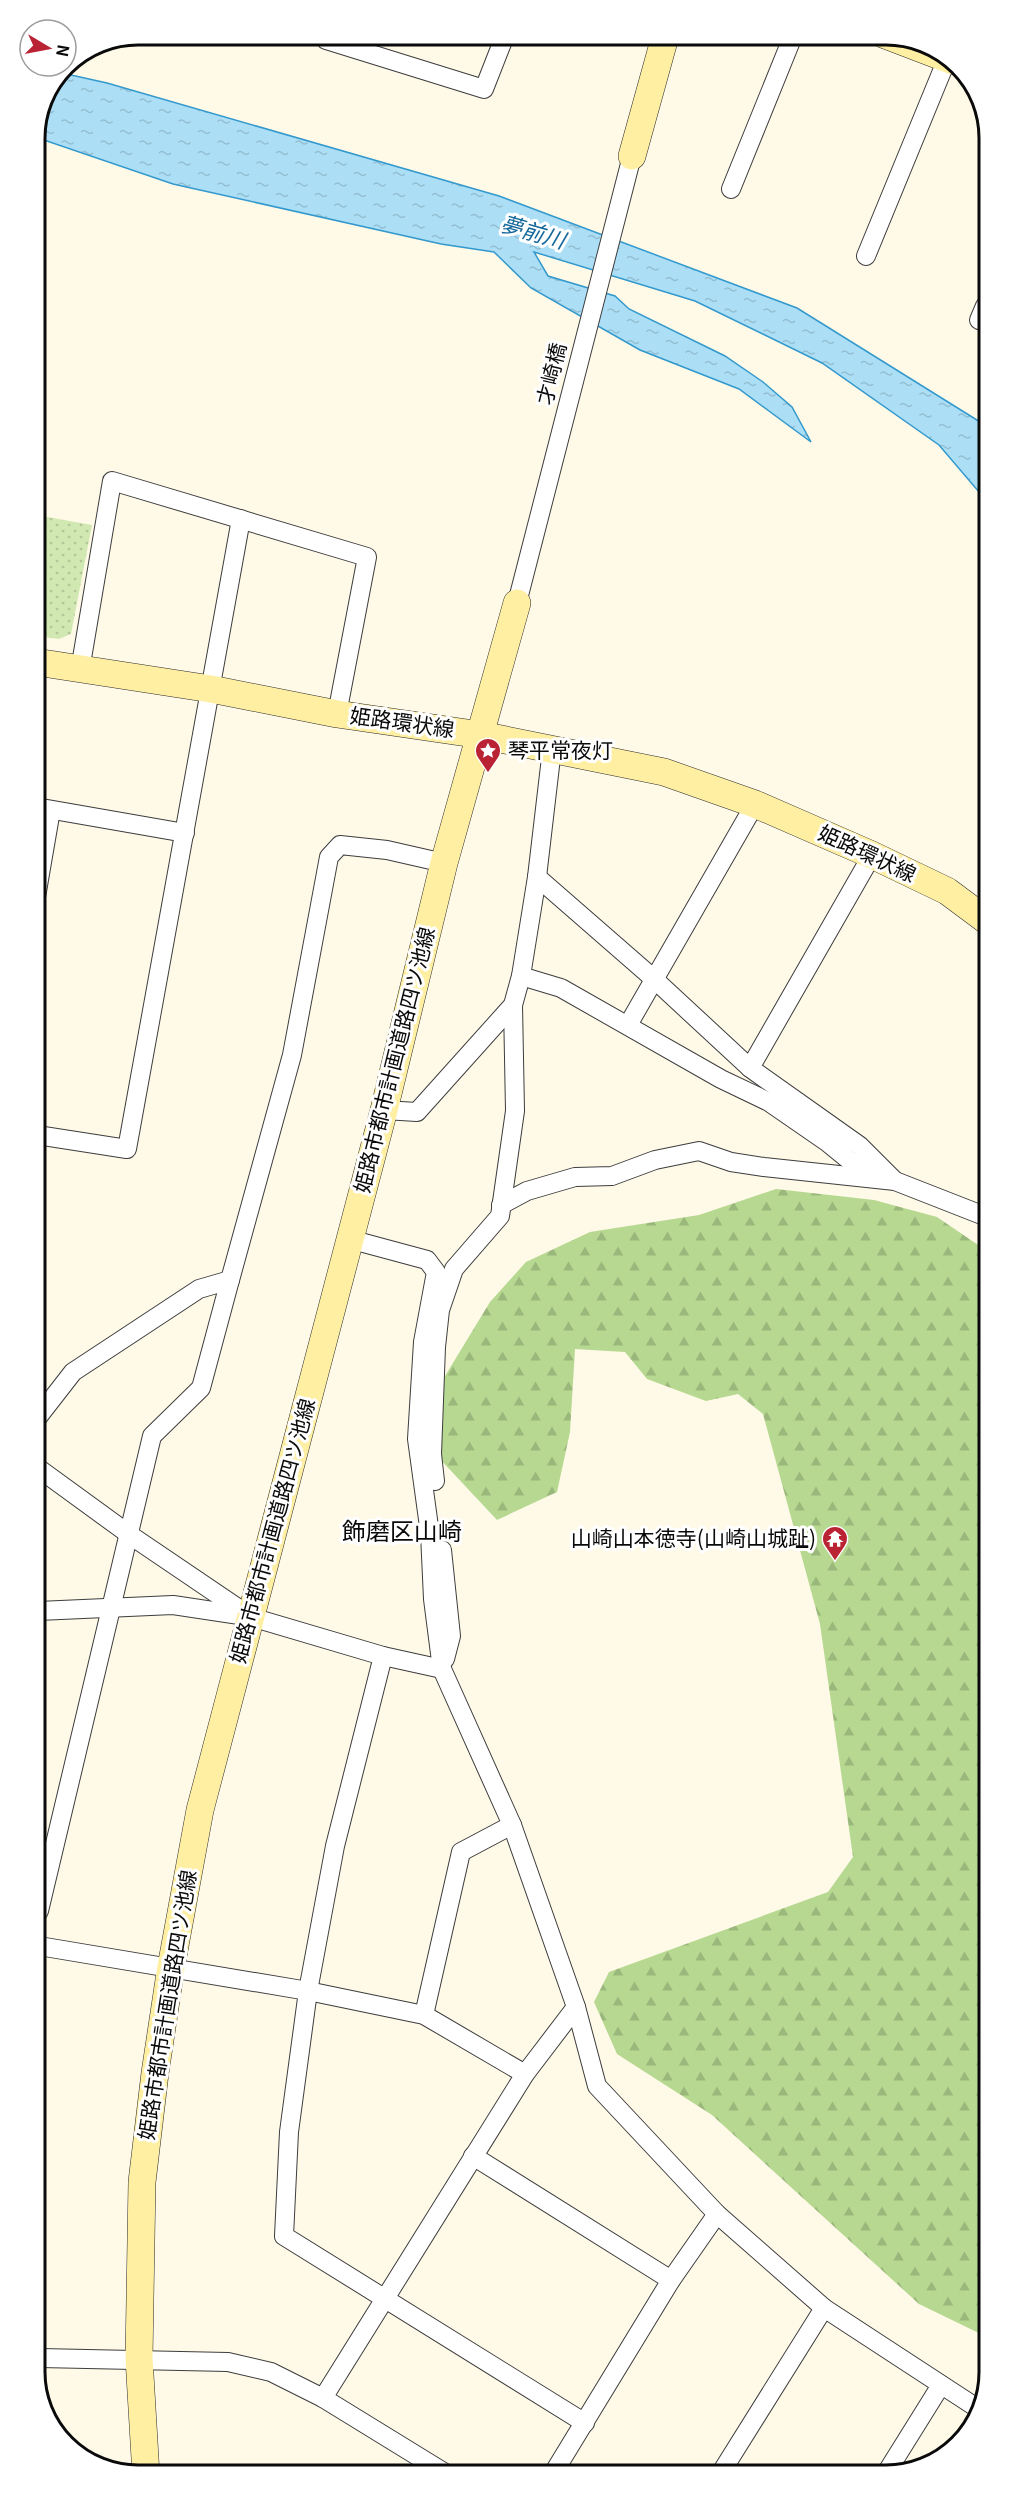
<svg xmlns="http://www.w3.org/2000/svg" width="1024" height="2510" viewBox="0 0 1024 2510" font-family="Georgia,'Noto Sans JP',serif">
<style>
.forest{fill:url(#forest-firs)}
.park{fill:url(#park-dots)}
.water{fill:url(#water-ripples);stroke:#3399cd;stroke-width:1.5}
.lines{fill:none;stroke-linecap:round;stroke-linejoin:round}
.street-casing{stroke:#3d3d3d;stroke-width:20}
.secondary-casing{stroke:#2c2c2c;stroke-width:28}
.street{stroke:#fff;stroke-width:18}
.secondary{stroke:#ffefa2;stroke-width:27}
.labels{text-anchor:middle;stroke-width:6;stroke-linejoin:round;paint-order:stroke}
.street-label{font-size:21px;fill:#0a0a0a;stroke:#fff}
.poi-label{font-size:21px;fill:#0a0a0a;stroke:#fff;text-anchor:start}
.water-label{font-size:22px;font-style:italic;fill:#15689a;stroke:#fff}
.quarter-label{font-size:24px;fill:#0a0a0a;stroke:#fff}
.rim{fill:none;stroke:#0a0a0a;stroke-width:3}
</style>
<defs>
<pattern id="forest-firs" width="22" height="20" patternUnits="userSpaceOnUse" patternTransform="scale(1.5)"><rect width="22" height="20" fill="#b6d891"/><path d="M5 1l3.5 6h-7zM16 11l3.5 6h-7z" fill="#9bb87c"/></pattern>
<pattern id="park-dots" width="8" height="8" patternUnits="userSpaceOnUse" patternTransform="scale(1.5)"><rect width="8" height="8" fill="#d1e8b2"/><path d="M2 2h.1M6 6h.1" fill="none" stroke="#b2c698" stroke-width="1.8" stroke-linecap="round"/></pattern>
<pattern id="water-ripples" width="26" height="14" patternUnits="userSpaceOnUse" patternTransform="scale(1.5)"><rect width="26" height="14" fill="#acdff6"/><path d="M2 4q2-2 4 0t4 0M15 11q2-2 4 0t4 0" fill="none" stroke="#93bed2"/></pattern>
</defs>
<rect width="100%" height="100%" fill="#fff9e7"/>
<polygon class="forest" points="776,1189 874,1200 937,1217 987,1251 989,2338 919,2304 712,2115 617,2054 594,2002 609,1972 828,1892 853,1857 820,1624 763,1414 738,1394 706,1401 647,1379 625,1352 575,1349 570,1432 557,1492 497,1520 438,1457 442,1381 490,1302 526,1262 590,1232 699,1215"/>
<polygon class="park" points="36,515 92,525 71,634 59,639 36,636"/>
<polygon class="water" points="62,73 107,83 499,196 797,308 985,425 985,499 939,445 822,363 695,301 534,252 548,276 615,296 629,309 725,356 763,382 792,407 811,442 739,389 640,350 531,288 494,252 441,244 173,184 35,137 35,132"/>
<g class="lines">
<defs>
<g id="street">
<polyline points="326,40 484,89 504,38"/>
<polyline points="731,189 793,36"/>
<polyline points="866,256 947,59"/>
<polyline points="979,320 985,306"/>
<polyline points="517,603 632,156"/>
<polyline points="80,670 112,481 367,557 337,714"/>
<polyline points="36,807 185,833"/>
<polyline points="537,877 654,979 750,1068 872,855"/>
<polyline points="36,897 51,810"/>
<polyline points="521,976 561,988 721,1079 769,1102 827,1142 871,1178"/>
<polyline points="628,1025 755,804"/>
<polyline points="750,1068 860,1146 895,1181"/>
<polyline points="384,1110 417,1112 513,1005 521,976 537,877 552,749"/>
<polyline points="37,1135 127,1149 241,519"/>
<polyline points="501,1205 527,1191 575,1177 612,1176 655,1160 699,1151 731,1162 764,1167 895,1181 987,1217"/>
<polyline points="349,1239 427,1260 436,1272 423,1342 417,1439 430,1534 433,1599 442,1669 512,1825 576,2007 597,2086 717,2214 824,2308 977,2408"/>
<polyline points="38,1417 73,1372 199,1289 230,1280 292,1055 329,857 340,845 387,850 444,863"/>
<polyline points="38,1468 130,1535 251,1617 383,1656 442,1669"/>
<polyline points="435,1481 432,1454 436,1347 440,1310 454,1269 500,1216 515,1111 513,1005"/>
<polyline points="442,1550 451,1636 445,1659"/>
<polyline points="38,1611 173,1605 246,1616"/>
<polyline points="383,1656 335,1846 308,1991 289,2132 284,2236 585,2423"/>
<polyline points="39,1911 152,1436 201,1388 230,1280"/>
<polyline points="39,1946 308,1991 424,2015 525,2074"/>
<polyline points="424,2015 461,1852 512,1825"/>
<polyline points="473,2156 671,2280"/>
<polyline points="40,2358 228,2362 271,2372 323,2398 445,2473"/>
<polyline points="323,2398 525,2074 576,2007"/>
<polyline points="888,2470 941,2385"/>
<polyline points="722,2471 824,2308"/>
<polyline points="554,2472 671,2280 717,2214"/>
<polyline points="211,2474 212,2475"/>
</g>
<g id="secondary">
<polyline points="885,35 953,61"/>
<polyline points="632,156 665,37"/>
<polyline points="36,662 211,689 337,714 481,735 664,772 755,804 872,855 947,891 986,920"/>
<polyline points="146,2475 139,2358 142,2182 155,2073 171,1967 200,1810 384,1110 444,863 517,603"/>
</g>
</defs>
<use href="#street" class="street-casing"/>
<use href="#secondary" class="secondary-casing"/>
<use href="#street" class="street"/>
<use href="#secondary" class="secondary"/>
</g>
<defs>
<symbol id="sight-pin" viewBox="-11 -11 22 30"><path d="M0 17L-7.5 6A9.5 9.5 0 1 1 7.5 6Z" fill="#b92334" stroke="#fff"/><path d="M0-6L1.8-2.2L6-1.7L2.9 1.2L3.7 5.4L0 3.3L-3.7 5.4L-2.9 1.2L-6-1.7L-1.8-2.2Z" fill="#fff"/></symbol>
<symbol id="temple-pin" viewBox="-11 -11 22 30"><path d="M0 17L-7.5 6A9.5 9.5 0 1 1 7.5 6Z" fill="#b92334" stroke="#fff"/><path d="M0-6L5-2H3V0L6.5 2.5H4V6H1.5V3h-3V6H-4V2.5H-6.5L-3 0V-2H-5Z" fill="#fff"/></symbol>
</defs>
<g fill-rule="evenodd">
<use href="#sight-pin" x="473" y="736" width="30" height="40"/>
<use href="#temple-pin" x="820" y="1524" width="30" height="40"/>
</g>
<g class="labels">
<g class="street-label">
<text transform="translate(552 374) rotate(-76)" y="7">才崎橋</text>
<text transform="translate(402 723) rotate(8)" y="7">姫路環状線</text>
<text transform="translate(867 854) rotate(25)" y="7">姫路環状線</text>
<text transform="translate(395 1060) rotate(-76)" y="7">姫路市都市計画道路四ツ池線</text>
<text transform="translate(273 1531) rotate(-75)" y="7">姫路市都市計画道路四ツ池線</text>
<text transform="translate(168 2005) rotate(-81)" y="7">姫路市都市計画道路四ツ池線</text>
</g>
<g class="poi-label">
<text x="508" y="758">琴平常夜灯</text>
<text x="816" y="1546" text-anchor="end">山崎山本徳寺(山崎山城趾)</text>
</g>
<g class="water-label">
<text transform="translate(533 232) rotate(16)" y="8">夢前川</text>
</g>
<g class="quarter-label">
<text x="402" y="1540">飾磨区山崎</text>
</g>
</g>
<path d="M0 0H1024V2510H0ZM138 45H886A93 93 0 0 1 979 138V2372A93 93 0 0 1 886 2465H138A93 93 0 0 1 45 2372V138A93 93 0 0 1 138 45Z" fill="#fff" fill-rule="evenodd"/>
<path class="rim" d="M138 45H886A93 93 0 0 1 979 138V2372A93 93 0 0 1 886 2465H138A93 93 0 0 1 45 2372V138A93 93 0 0 1 138 45Z"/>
<g transform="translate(48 48) rotate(100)"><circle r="28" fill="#ffffff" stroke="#9d9d9d" stroke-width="1.5"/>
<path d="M0-4.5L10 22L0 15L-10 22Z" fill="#b92334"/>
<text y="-9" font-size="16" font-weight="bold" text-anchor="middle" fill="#0a0a0a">N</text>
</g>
</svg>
